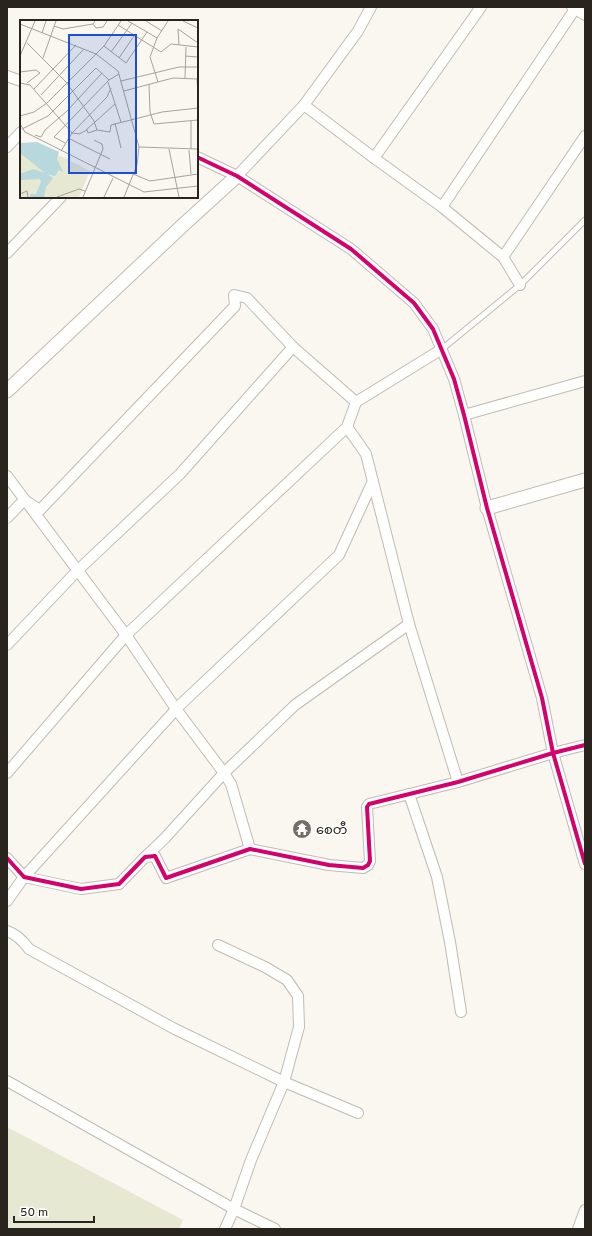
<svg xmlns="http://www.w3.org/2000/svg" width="592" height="1236" viewBox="0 0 592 1236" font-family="Overpass,'Noto Sans Myanmar',sans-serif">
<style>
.green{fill:#e6e8d1}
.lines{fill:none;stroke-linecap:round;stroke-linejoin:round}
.service-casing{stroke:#bfbbb5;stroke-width:7}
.minor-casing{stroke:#bfbbb5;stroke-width:12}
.tertiary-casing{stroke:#bfbbb5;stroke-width:15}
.service{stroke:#fefefd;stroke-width:5}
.minor{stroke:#fefefd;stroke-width:10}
.tertiary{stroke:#fefefd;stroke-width:13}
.cycleway-casing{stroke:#fff;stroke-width:6}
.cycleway{stroke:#d6006c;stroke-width:4}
.labels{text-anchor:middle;stroke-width:3.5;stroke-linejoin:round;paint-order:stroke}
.poi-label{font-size:13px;fill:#29251e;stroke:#fff;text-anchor:start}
.inset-road{fill:none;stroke:#a6a29c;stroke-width:1}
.view{fill:#1d4ed8;fill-opacity:0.15;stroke:#1d4ed8;stroke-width:2}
.inset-edge{fill:none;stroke:#29251e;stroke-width:2}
</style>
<rect width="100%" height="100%" fill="#faf6f0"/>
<polygon class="green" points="7,1127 183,1220 179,1229 7,1229"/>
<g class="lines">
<defs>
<polyline id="service" points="442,349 520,285 585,220"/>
<g id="minor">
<polyline points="572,7 585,15"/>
<polyline points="7,76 21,81"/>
<polyline points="304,105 358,31 371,7"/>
<polyline points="7,147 21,132"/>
<polyline points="197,157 237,176 351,249 414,303 433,329 454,379 464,415 487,508 542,698 553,753 585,864"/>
<polyline points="374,158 481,7"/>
<polyline points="237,176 304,105 374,158 442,207 503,257 585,136"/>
<polyline points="442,207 575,9"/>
<polyline points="7,253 61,197"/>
<polyline points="503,257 520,285"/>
<polyline points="464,415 585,381"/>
<polyline points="347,427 366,454 409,624 458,782"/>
<polyline points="7,476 126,635 176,709 224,773 231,784 250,849"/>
<polyline points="7,518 24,500 40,510 235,306 234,295 247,298 293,347 356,402"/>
<polyline points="7,645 77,571 180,474 293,347"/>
<polyline points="7,773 126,635 347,427 356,402 442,349"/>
<polyline points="409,794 437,877 450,942 461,1012"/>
<polyline points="145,857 165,838 224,773 295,705 409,624"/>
<polyline points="7,858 24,877 81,889 119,884 145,857 155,856 166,878 250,849 329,865 363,868 368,865 370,861 367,807 369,804 458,782 553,753 585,745"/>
<polyline points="7,901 24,877 179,706 339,555 373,481"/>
<path d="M7,931C16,934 24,942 29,949L173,1028L284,1082L358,1113"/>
<polyline points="218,945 265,967 287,980 298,996 299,1027 284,1082 251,1160 234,1209 225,1229"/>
<polyline points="7,1081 234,1209 275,1229"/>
<polyline points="578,1229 585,1210"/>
</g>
<g id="tertiary">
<polyline points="7,391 182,226 237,176"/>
<polyline points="487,508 585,480"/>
</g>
</defs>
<use href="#service" class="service-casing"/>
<use href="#minor" class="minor-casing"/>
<use href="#tertiary" class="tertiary-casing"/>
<use href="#service" class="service"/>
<use href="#minor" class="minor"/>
<use href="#tertiary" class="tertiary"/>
<defs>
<g id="cycleway">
<polyline points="197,157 237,176 351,249 414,303 433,329 454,379 464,415 487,508 542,698 553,753 585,864"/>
<polyline points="7,858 24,877 81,889 119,884 145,857 155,856 166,878 250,849 329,865 363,868 368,865 370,861 367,807 369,804 458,782 553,753 585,745"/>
</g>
</defs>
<use href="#cycleway" class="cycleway-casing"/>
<use href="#cycleway" class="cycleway"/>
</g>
<defs>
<symbol id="temple-disc" viewBox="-11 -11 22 22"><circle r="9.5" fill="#726e68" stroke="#fff"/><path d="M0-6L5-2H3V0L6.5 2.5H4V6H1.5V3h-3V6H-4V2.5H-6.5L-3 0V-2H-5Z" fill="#fff"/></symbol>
</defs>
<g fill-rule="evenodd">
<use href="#temple-disc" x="291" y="818" width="22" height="22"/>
</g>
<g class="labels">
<g class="poi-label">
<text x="316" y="834">စေတီ</text>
</g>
</g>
<g transform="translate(20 20)">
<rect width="178" height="178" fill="#faf6f0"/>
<path d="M0,125L43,137L70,151L59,177H0Z" fill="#e6e8d1"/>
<path d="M17,122L39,132L37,139L43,152L39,150L35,156L27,154L33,158L26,167L24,177H10V174H16L21,162L20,159L0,160V154L13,149L25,153L0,133V123Z" fill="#b7d8dc"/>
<path class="inset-road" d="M108,1L127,12M126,1L142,11M163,1L178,8M0,4L76,34L98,51L119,127L117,145L104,177M73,4L76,8L83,7L87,1M98,5L141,32L151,24L178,27M34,6L43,9L73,4L75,1M22,13L26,1M137,18L130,37L138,62M7,23L46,62L74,101L77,110M159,25L158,9L178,23M84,26L101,1M91,32L112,3M0,36L15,1M165,36L178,37M23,38L36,1M99,38L114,16M0,52L16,50L20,53L7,63M165,58L166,27M177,59L178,74M101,61L159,47H178M88,62L101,102M0,63L10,65L52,113L59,114L67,110L68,113L77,110L90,112L91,105L142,92L178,88M129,64L130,92L134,104L178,100M14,69L56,25M104,71L153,58L178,59M21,75L64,29M0,96L14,92L27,83L84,26L106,43L127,12L137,18L148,1M171,101V129M95,103L101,128M0,104L5,112L124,172L178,166M2,109L28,96L76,48L89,60M66,110L95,84M15,115L21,117L25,110L47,91L82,53M48,118L90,139M45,123L34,117L89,60L99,54M119,127L178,129M149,129L159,177M169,130L171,154M41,131L52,113L87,77L91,68M113,154L130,161L178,154M0,174L7,171L8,177M37,177L59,169L65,171M63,177L83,129L82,124L74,120M84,177L93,158"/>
<path class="view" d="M49,15H116V153H49Z"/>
<rect width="178" height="178" class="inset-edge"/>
</g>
<rect width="592" height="1236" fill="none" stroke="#29251e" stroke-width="16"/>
<path d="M14 1216v6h80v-6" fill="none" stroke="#29251e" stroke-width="2"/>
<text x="20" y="1216" font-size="12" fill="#29251e" stroke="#ffffff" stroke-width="3" paint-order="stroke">50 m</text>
</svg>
